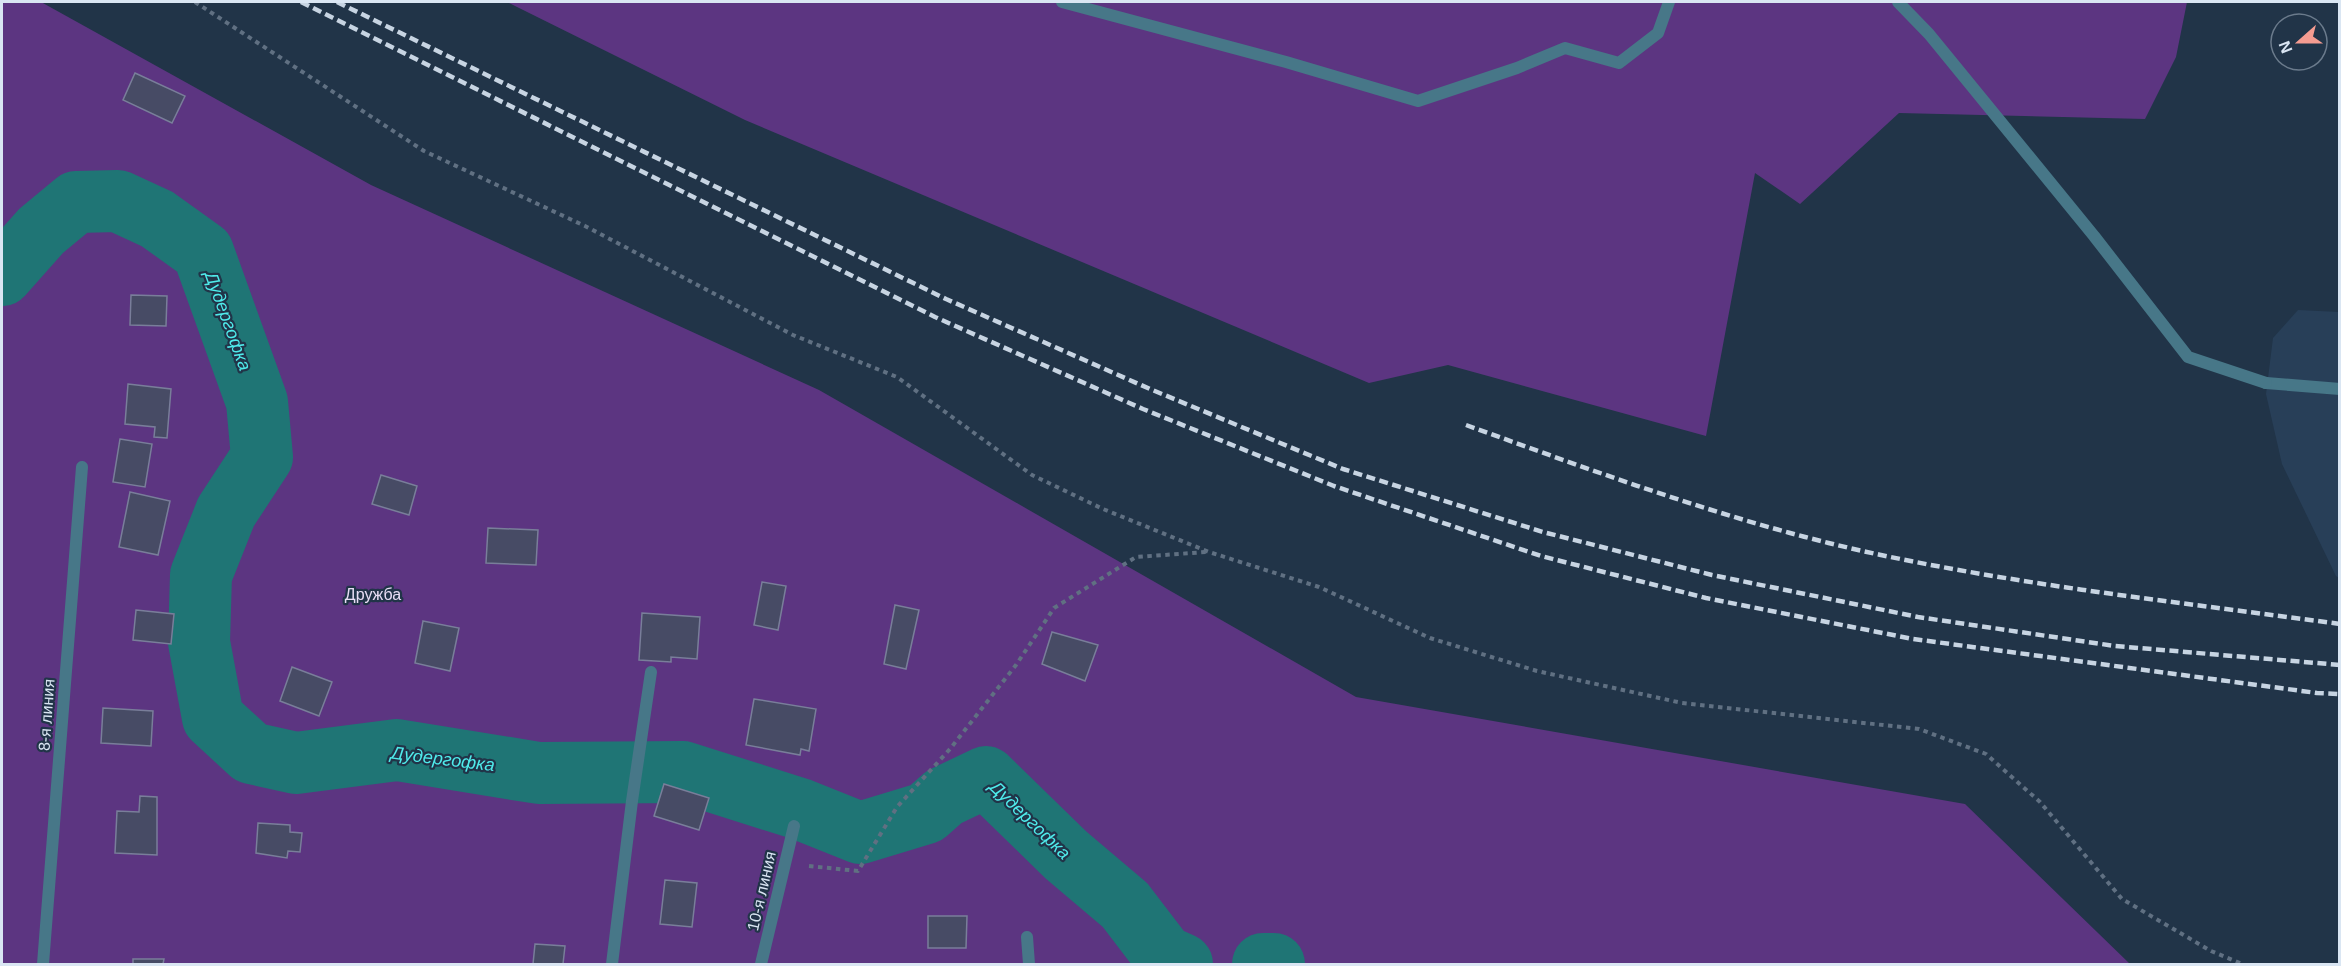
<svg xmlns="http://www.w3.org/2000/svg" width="2341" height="966" viewBox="0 0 2341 966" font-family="Helvetica,sans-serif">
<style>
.built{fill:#283f58}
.green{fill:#5c3581}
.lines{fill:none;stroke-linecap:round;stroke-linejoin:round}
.river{stroke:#1f7575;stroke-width:62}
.building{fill:#474b65;stroke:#797e9a;stroke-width:1.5}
.path{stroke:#607082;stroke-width:4;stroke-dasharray:4.5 4.5;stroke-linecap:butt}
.service{stroke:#477788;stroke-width:12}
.minor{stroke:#477788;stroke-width:12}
.rail{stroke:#c7d4e2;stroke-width:4.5;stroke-dasharray:9 4.5;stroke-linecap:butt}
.labels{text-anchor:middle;stroke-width:4.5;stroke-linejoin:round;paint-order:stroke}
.park-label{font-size:16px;fill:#e8def5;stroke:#213448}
.street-label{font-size:16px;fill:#dae6f3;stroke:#213448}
.water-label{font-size:18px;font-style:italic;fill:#4febeb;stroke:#213448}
</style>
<rect width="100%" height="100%" fill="#213448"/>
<polygon class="built" points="2298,310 2339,312 2339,578 2336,576 2282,464 2266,394 2273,338"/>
<g class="green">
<polygon points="2,2 41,2 371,185 819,390 1356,697 1965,804 2130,964 2,964"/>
<polygon points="507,2 2187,2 2176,57 2145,119 1899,113 1800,204 1755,173 1706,436 1448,365 1369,383 745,120"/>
</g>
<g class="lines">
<g class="river">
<polyline points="2,275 41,231 76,202 118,201 157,219 203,252 257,402 262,457 226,512 201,575 199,642 213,718 251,753 296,763 397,750 539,773 683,772 800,809 860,833 926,813 944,797 986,777 1066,855 1125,905 1164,956 1182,964"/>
<polyline points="1263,964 1274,964"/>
</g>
</g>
<g class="building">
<polygon points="135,73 185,96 172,123 123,100"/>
<polygon points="131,295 167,296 166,326 130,325"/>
<polygon points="128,384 171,389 167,438 154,437 155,427 125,424"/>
<polygon points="120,439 152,444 145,487 113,482"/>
<polygon points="381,475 417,486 409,515 372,504"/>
<polygon points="130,492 170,501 158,555 119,547"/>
<polygon points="488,528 538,530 536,565 486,563"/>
<polygon points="762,582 786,586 778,630 754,625"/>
<polygon points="895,605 919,610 906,669 884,664"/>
<polygon points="136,610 174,614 171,644 133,640"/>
<polygon points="642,613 700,617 697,659 671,657 671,662 639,660"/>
<polygon points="423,621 459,628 450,671 415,663"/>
<polygon points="1052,632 1098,645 1085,681 1042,664"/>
<polygon points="292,667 332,682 319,716 280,701"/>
<polygon points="754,699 816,709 809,751 801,749 800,755 746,745"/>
<polygon points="103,708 153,711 151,746 101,743"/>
<polygon points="664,784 709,798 699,830 654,816"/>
<polygon points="140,796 157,797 157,855 115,853 117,811 139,812"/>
<polygon points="258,823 290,825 290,832 302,833 300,852 288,851 287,858 256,853"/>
<polygon points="665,880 697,883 692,927 660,924"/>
<polygon points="928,916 967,916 966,948 928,948"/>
<polygon points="535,944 565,946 563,964 533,964"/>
<polygon points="133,959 164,959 163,964 133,964"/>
</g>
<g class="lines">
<g class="path">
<polyline points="195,2 424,151 585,226 793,335 897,377 1032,475 1103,509 1209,552 1319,587 1430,638 1537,671 1682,703 1919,729 1986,754 2040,802 2122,899 2211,951 2242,964"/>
<polyline points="809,866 858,871 897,807 950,749 1016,665 1054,608 1136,557 1206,552"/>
</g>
<g class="service">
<polyline points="2266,383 2340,389"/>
<polyline points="612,964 632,801 651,672"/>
</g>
<g class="minor">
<polyline points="1062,2 1286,62 1418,101 1517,68 1565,48 1619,63 1658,33 1669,2"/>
<polyline points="1898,2 1929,34 2094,236 2188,357 2266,383"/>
<polyline points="1027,937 1029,964"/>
<polyline points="43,964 82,467"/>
<polyline points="761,964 794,826"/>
</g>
<g class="rail">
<polyline points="301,2 935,317 1143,409 1334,486 1541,556 1706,598 1913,639 2317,693 2340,694"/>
<polyline points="337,2 946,299 1150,389 1343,469 1543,532 1712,575 1918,617 2115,646 2340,665"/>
<path d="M1466,425C1602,474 1739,525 1881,555C2033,587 2186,603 2340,624"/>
</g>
</g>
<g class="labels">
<g class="park-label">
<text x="373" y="600">Дружба</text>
</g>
<g class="street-label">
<text transform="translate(46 715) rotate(-86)" y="6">8-я линия</text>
<text transform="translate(761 891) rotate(-77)" y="6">10-я линия</text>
</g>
<g class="water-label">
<text transform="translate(228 321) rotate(70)" y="6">Дудергофка</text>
<text transform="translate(443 759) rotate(7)" y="6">Дудергофка</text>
<text transform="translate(1030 820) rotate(44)" y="6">Дудергофка</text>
</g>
</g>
<rect width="2341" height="966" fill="none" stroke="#dae6f3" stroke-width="6"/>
<g transform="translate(2299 42) rotate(249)"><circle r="28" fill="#213448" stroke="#6b7b8c" stroke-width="1.5"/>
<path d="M0-4.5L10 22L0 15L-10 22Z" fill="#f59c91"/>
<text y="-9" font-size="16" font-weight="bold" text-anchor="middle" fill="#dae6f3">N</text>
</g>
</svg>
